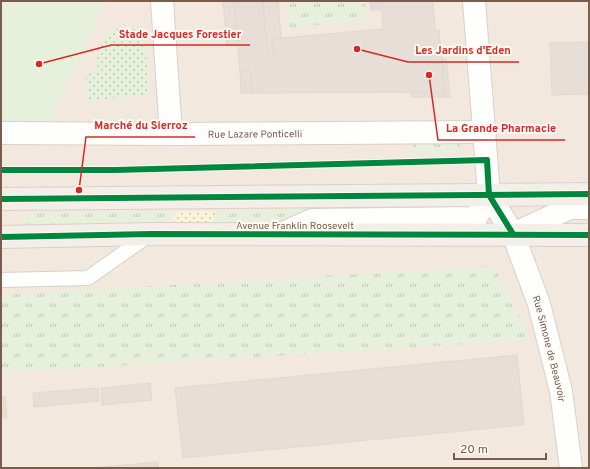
<svg xmlns="http://www.w3.org/2000/svg" width="590" height="469" viewBox="0 0 590 469" font-family="Overpass,sans-serif">
<style>
.residential{fill:#f2e8de}
.grass{fill:url(#grass-tufts)}
.sand{fill:url(#sand-dots)}
.park{fill:url(#park-dots)}
.pitch{fill:#e7f0db}
.building{fill:#e6ded7;stroke:#e2d8d2}
.lines{fill:none;stroke-linecap:round;stroke-linejoin:round}
.lane-casing{stroke:#d7d1cb;stroke-width:16}
.street-casing{stroke:#d7d1cb;stroke-width:24}
.primary-casing{stroke:#dad1cc;stroke-width:24}
.lane{stroke:#fefefd;stroke-width:14}
.street{stroke:#fefefd;stroke-width:22}
.primary{stroke:#f3eee8;stroke-width:22}
.cycleway-casing{stroke:#fffaf3;stroke-width:8}
.cycleway{stroke:#00873e;stroke-width:6}
.labels{text-anchor:middle;stroke-width:4;stroke-linejoin:round;paint-order:stroke}
.street-label{font-size:10px;fill:#7a5c4d;stroke:#fffaf3}
.leader{fill:none;stroke:#d62828;stroke-width:1.5}
.callout-dot{fill:#d62828;stroke:#fffaf3;stroke-width:1.5}
.callout-label{font-size:11px;text-anchor:middle;font-weight:bold;fill:#d62828;stroke:#fffaf3;stroke-width:4;stroke-linejoin:round;paint-order:stroke}
</style>
<defs>
<pattern id="grass-tufts" width="24" height="20" patternUnits="userSpaceOnUse"><rect width="24" height="20" fill="#e7f0db"/><path d="M3 7l-1-3M5 7V3M7 7l1-3M15 17l-1-3M17 17v-4M19 17l1-3" fill="none" stroke="#c0c6b4"/></pattern>
<pattern id="sand-dots" width="8" height="8" patternUnits="userSpaceOnUse"><rect width="8" height="8" fill="#fbf2d9"/><path d="M2 2h.1M6 6h.1" fill="none" stroke="#d0c7b2" stroke-width="1.8" stroke-linecap="round"/></pattern>
<pattern id="park-dots" width="8" height="8" patternUnits="userSpaceOnUse"><rect width="8" height="8" fill="#e7f0db"/><path d="M2 2h.1M6 6h.1" fill="none" stroke="#c0c6b4" stroke-width="1.8" stroke-linecap="round"/></pattern>
</defs>
<rect width="100%" height="100%" fill="#f9f5f0"/>
<rect class="residential" x="1" y="1" width="588" height="467"/>
<g class="grass">
<polygon points="287,1 365,1 366,20 289,28"/>
<path d="M413,137L460,142C461,147 459,151 454,153H413Z"/>
<polygon points="402,205 400,212 288,215 265,228 212,227 216,211"/>
<polygon points="178,211 168,225 17,230 26,214"/>
<polygon points="494,266 531,340 1,373 1,295"/>
</g>
<polygon class="sand" points="178,211 216,211 212,227 168,225"/>
<polygon class="park" points="143,26 150,94 87,101 86,75 98,71 97,51 111,30"/>
<polygon class="pitch" points="1,1 106,1 48,124 1,125"/>
<g class="building">
<polygon points="223,1 234,1 238,46 227,46"/>
<polygon points="234,1 263,1 267,53 273,53 272,39 383,29 381,1 433,1 435,30 439,30 445,92 252,93 250,70 240,71"/>
<polygon points="263,1 278,1 281,38 272,39 273,53 267,53"/>
<polygon points="370,1 381,1 382,10 371,10"/>
<polygon points="589,42 589,94 552,95 550,43"/>
<polygon points="446,58 450,97 411,97 411,92 445,92 442,59"/>
<polygon points="250,70 252,93 241,93 240,71"/>
<polygon points="517,355 524,425 183,458 175,388"/>
<polygon points="150,383 152,400 102,405 101,388"/>
<polygon points="98,388 99,401 34,407 33,393"/>
<polygon points="1,397 5,397 7,418 1,418"/>
<polygon points="158,462 158,468 90,468"/>
</g>
<g class="lines">
<defs>
<polyline id="lane" points="1,280 88,278 149,235"/>
<g id="street">
<polyline points="162,1 171,134"/>
<path id="s1" d="M474,1L489,195L513,234L539,304L561,391L571,468"/>
<path id="s2" d="M1,133L171,134L485,132"/>
<polyline points="280,234 312,220 476,218 489,195"/>
<polyline points="513,234 570,208 589,208"/>
</g>
<g id="primary">
<polyline points="1,199 589,194"/>
<polyline points="1,237 151,234 589,235"/>
</g>
</defs>
<use href="#lane" class="lane-casing"/>
<use href="#street" class="street-casing"/>
<use href="#primary" class="primary-casing"/>
<use href="#lane" class="lane"/>
<use href="#street" class="street"/>
<use href="#primary" class="primary"/>
<defs>
<g id="cycleway">
<polyline points="1,170 115,170 487,160 489,195 513,234"/>
<polyline points="1,199 589,194"/>
<polyline points="1,237 151,234 589,235"/>
</g>
</defs>
<use href="#cycleway" class="cycleway-casing"/>
<use href="#cycleway" class="cycleway"/>
</g>
<g class="labels">
<g class="street-label">
<text dy="4" stroke="none"><textPath href="#s2" startOffset="254">Rue Lazare Ponticelli</textPath></text>
<text x="295" y="229">Avenue Franklin Roosevelt</text>
<text dy="4" stroke="none"><textPath href="#s1" startOffset="361">Rue Simone de Beauvoir</textPath></text>
</g>
</g>
<path class="leader" d="M39 64L111 45H250M357 49L408 62H519M79 190L86 137H195M429 75L438 140H565"/>
<g class="callout-dot">
<circle cx="39" cy="64" r="4"/>
<circle cx="357" cy="49" r="4"/>
<circle cx="79" cy="190" r="4"/>
<circle cx="429" cy="75" r="4"/>
</g>
<g class="callout-label">
<text x="180" y="38">Stade Jacques Forestier</text>
<text x="463" y="54">Les Jardins d'Eden</text>
<text x="141" y="129">Marché du Sierroz</text>
<text x="501" y="132">La Grande Pharmacie</text>
</g>
<rect width="590" height="469" fill="none" stroke="#7a5c4d" stroke-width="4"/>
<path d="M454 453v6h92v-6" fill="none" stroke="#7a5c4d" stroke-width="2"/>
<text x="460" y="453" font-size="12" fill="#7a5c4d" stroke="#fffaf3" stroke-width="3" paint-order="stroke">20 m</text>
</svg>
